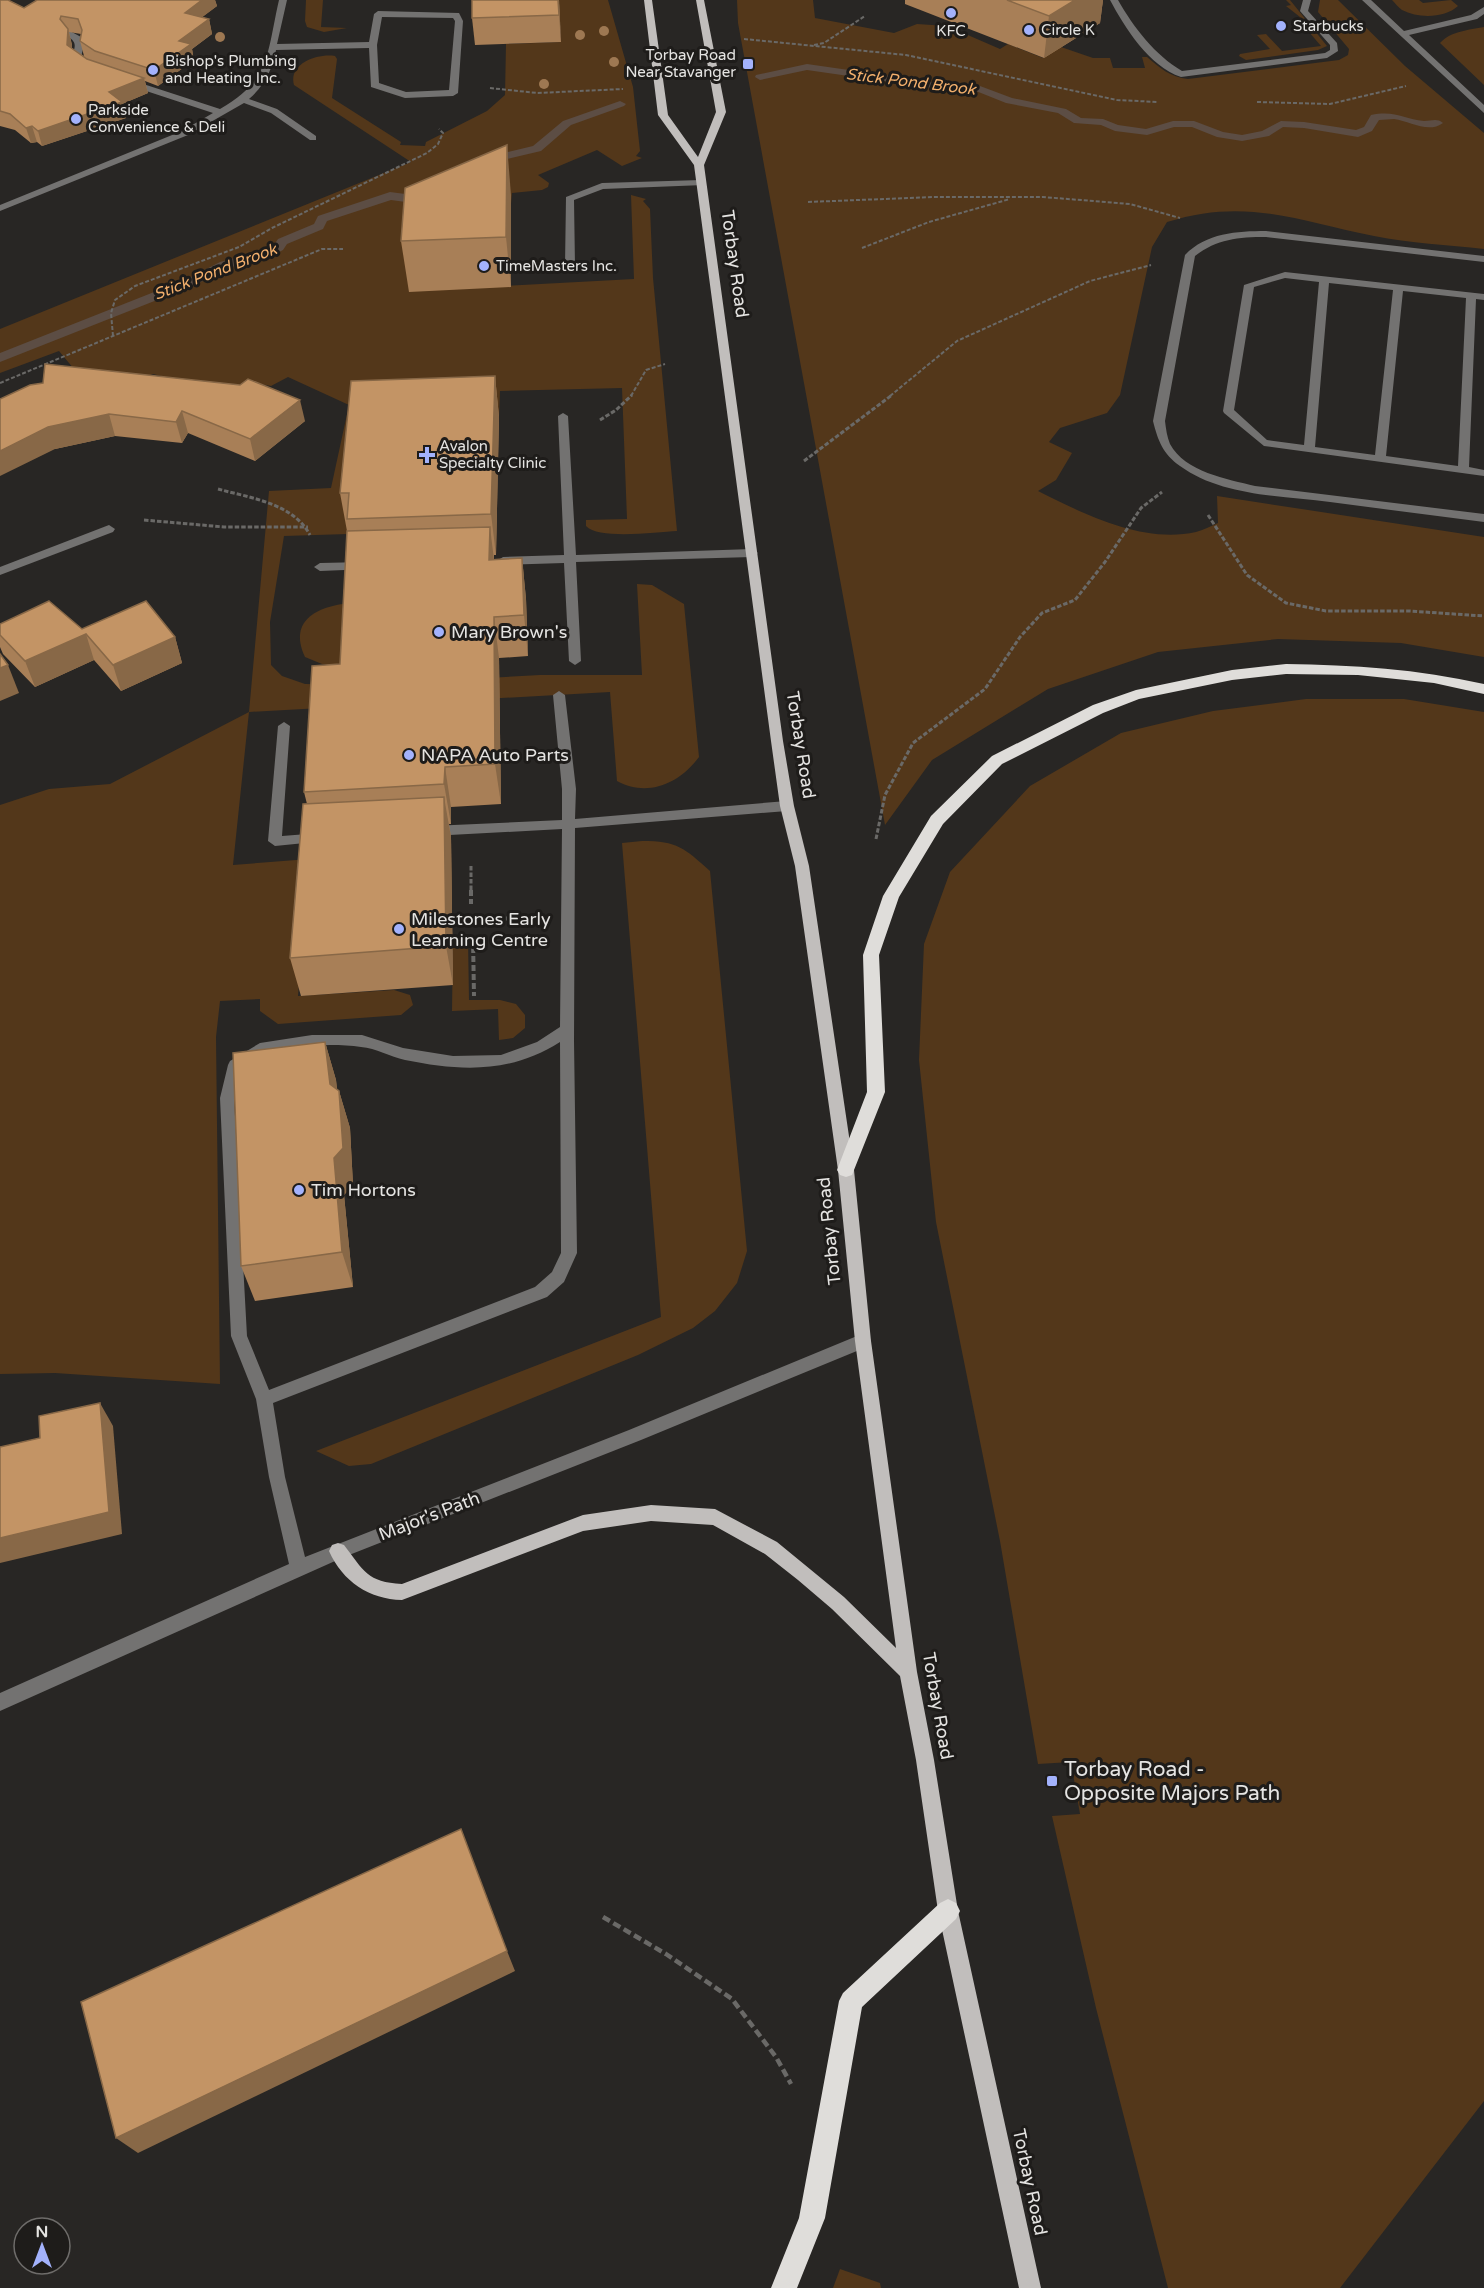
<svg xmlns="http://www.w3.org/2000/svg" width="1484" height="2288" viewBox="0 0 1484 2288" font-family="'Varela Round',sans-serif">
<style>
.green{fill:#53371a}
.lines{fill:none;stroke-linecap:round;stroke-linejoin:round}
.stream{fill:#5c4d44;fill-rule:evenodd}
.path-far3{stroke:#6a6967;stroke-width:2;stroke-dasharray:4 2;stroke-linecap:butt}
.path-far2{stroke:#6a6967;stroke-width:3;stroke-dasharray:4.5 2;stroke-linecap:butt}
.path-far1{stroke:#6a6967;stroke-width:4;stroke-dasharray:6 3;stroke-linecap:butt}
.path{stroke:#6a6967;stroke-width:4.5;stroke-dasharray:8 4;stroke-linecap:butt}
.minor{fill:#737271;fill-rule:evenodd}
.major{fill:#c1bebc;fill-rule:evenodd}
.highway{fill:#dfddda;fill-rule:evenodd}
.tree{fill:#9e7852}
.wall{fill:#a87f57;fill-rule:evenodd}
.shaded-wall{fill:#886847}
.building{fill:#c39465;stroke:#886847;stroke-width:1.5}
.poi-dot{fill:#a3b2fc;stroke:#1e1c1a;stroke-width:2}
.labels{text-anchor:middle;stroke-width:6;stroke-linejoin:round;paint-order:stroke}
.far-poi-label{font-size:15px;fill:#e5e4e2;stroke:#1e1c1a;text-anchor:start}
.far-water-label{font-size:16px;font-style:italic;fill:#f2af6c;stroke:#1e1c1a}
.street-label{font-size:18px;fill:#e5e4e2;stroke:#1e1c1a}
.poi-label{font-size:18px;fill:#e5e4e2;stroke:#1e1c1a;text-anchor:start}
.near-poi-label{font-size:21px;fill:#e5e4e2;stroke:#1e1c1a;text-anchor:start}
</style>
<rect width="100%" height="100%" fill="#282624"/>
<g class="green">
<polygon points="306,0 323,0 321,27 347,28 324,32 307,27 305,21"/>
<path d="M559,0H608L633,87L640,151L636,156L642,158L622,166L597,150L538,175L549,183L548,187L542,190L512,193L511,204L489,205L409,291L634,279L631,195L646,199L643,201L650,209L653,278L677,531C657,532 599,540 586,526V520L627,519L622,388L500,391L499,417L348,534L284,536L270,622L271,665L282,676L305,684L357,685L540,675H642L637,584L652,585L684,604L699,757C680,783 648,798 617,781L610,692L249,712L233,865L309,859L298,996L394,990L410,995L413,1005L401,1015L278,1024L260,1011V999L220,1001L216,1037L220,1384L55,1373L0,1374V805L49,789L110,784L249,712L269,491L331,488L349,405L288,377L271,386L255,383L240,391L219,387L201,380L185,382L153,374L128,383L89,387L59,351L0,373V329L411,162L294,85C288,64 317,53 335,56L337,59L332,98L401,142L400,145L425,146L426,142L487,111L505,95L506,44L561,42Z"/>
<path d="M737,0H813L815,18L894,33L917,24L947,26L1000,49L1008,44L1043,58L1061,47L1093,58H1110L1113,68H1145L1142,57H1147C1160,68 1170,77 1188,79L1339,60L1348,55L1349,49L1318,12L1320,0H1338L1405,66L1484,133V249C1448,245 1410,243 1374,236C1297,221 1247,197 1167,222L1152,247L1120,395L1107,413L1060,428L1049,442L1072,453L1056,480L1038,491C1084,514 1143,544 1196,532C1203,530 1211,526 1218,523L1217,496L1484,537V657L1401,643L1278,639L1158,652L1048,689L932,760L885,825L738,23Z"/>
<polygon points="1286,0 1290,0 1327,46 1318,50 1246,60 1239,56 1240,54 1270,49 1257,35 1266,34 1282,51 1321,46 1297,18 1300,17 1286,6 1291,5"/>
<path d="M1392,0H1419L1423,3L1451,0L1458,6C1445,18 1419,19 1402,10C1399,8 1395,3 1392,0Z"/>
<path d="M1484,27V85L1440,43C1451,31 1469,30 1484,27Z"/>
<path d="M353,603L350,666L322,664L305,657C287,619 320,605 353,603Z"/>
<polygon points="1306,699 1404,699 1484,712 1484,2101 1340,2288 1168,2288 1096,2008 1052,1816 1080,1814 1071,1762 1038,1764 1000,1541 936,1222 919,1060 924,944 950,872 1030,786 1121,733 1213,711"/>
<path d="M642,841C678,841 684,848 710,871L747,1251L737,1283L715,1311L693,1328L638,1355L371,1464L349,1466L316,1451L661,1317L622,843Z"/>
<polygon points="468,938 469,1000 500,1000 516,1004 525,1015 525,1028 513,1038 499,1040 498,1009 452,1011 453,939"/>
<polygon points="840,2269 880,2283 881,2288 833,2288"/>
</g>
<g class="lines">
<g class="stream">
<path d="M807,64L946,84L972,83L1012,98L1066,109L1081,118L1103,119L1118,125L1146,129L1173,121H1194L1223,132L1242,135L1262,131L1281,121L1304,122L1356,130L1364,127L1371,115C1395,110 1404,119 1424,121C1432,121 1437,118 1443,123C1428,134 1410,121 1394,119C1389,119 1384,120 1379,120L1372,131L1358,137L1304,128L1283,127L1269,136L1242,141L1217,137L1192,127H1174L1147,135L1115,131L1101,125L1074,123L1058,113L1006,103L971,89L946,90L807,70L760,80L755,77L756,75Z"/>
<polygon points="620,101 626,104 624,106 571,125 541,151 507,159 492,170 484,170 482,168 499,154 533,146 563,121"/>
<polygon points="429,191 433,193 433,197 413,203 391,200 327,221 323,229 287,244 283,250 269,257 228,268 195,285 0,362 0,353 187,279 220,262 261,251 274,245 278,239 314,224 318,216 390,192 413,195"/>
</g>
<g class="path-far3">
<polyline points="744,39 906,55 1117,100 1157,102"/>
<polyline points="814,45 824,43 865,16"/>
<polyline points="490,88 537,93 623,89"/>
<polyline points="1257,102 1330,104 1406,86"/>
<polyline points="808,202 934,197 1043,197 1130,204 1180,218"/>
<polyline points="862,248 929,222 1010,199"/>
<polyline points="113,336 111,313 115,300 135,286 239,247 272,228 427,153 438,144 443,133 439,129"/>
<polyline points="0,383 322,249 343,249"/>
<polyline points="631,396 646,370 665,364"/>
<polyline points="890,396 957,341 1090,281 1151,265"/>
</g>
<g class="path-far2">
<polyline points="600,420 616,410 632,395"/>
<polyline points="804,461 892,395"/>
<path d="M218,489C250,498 293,503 310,535"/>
<polyline points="1208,515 1247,575 1286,603 1326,611 1409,611 1484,616"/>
<polyline points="144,520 224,527 308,527"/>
<polyline points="876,839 885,795 913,743 985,689 1020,637 1042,613 1075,600 1105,562 1141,508 1162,492"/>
<polyline points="471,866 471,892"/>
</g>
<g class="path-far1">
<polyline points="471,890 471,904"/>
<polyline points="479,920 529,917"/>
<polyline points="473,938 474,996"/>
</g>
<polyline class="path" points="603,1917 666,1954 732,1999 776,2057 791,2084"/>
<g class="minor">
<path d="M279,0H287L277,44L369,42L374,14L378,11L459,13L463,21L458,93L453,96L405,98L371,87L369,48L276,50C272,70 265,85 249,99L277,109L316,136V140H310L271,113L244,103L188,135L0,211V205L182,131L213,113L125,84V80H131L220,109C271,80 267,52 279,0ZM382,17L453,18L455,21L449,90L406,92L379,83L377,45Z"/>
<path d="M1110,0H1118C1134,28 1155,55 1182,71L1325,53L1330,50V45L1300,11L1303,0H1311L1308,11L1337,43L1338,51L1327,58L1181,77C1149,66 1125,28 1110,0Z"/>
<polygon points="1362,0 1371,0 1404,31 1471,15 1484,7 1484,14 1477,19 1409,35 1484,105 1484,113"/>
<path d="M70,31L81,37L84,45L81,57L89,63V67H83L72,58C76,43 77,44 66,34Z"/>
<polygon points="701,180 706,183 704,185 603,189 574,200 575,266 570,269 565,266 566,197 602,183"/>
<path d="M1266,231L1484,256V262L1266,237C1238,237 1217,239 1195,256L1165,421C1166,429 1167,437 1170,444C1185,472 1227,479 1255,486L1484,514V522C1433,515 1381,509 1330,502C1282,496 1221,496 1180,466C1163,454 1158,441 1153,421L1185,255C1206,233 1237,231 1266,231Z"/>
<path d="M1285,272L1484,294V300L1476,299L1469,467L1484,470V476L1264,446L1224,413L1223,411L1244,285ZM1285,278L1319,282L1304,445L1267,440L1234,410L1254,287ZM1329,283L1393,290L1375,455L1315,447ZM1403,291L1466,298L1458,466L1386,456Z"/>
<polygon points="563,413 568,416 576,555 752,549 758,553 752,557 576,562 581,661 575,665 569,661 564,563 503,565 497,561 503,557 564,555 558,416"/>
<polygon points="109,525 115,529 113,532 0,575 0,567"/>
<polygon points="365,562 371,566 369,569 320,571 314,567 320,563"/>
<path d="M559,691L565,695L576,789L575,819L787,801L794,806L787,811L575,828L574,1041L577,1253L564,1282L547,1297L273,1403L285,1477L305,1557L629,1430L857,1336L863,1334L869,1336L871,1341L869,1346L641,1440L344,1557L0,1711V1693L289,1564L269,1477L256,1399L231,1336L220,1098L228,1065L230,1061L260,1043L312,1035H362L403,1048L453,1056L501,1055L537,1042L560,1027L562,829L431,836L424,831L431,826L562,820V789L553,695ZM560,1042L561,1253L552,1272L535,1287L269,1390L247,1336L234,1098L242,1068C249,1064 257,1056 265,1054C293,1045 332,1043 361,1047C376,1048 390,1057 405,1060C460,1071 510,1074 560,1042Z"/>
<polygon points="284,722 290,726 282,836 320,833 327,838 325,841 275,846 268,841 278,726"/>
</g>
<path class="major" d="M644,0H652L668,115L698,157L716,112L696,0H704L726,112L704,165L783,741L794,806L809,866L854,1170L871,1341L917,1672L934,1760L958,1911L1041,2288H1019L938,1911L916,1760L900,1676L832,1609L798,1580L765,1554L713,1525L651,1521L583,1531L402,1600C369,1599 343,1582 329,1551L332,1545L338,1543L344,1545C364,1571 367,1582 402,1584L583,1515L651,1505L715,1509L777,1542L844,1597L896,1648L855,1341L838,1170L795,866L780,806L771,741L694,165L658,115Z"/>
<g class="highway">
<path d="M1286,664C1353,665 1418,669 1484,684V694L1434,683L1358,675L1286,674L1232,680L1139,699L1103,713L1002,764L943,824L899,897L879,955L885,1092L852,1175L846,1177L840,1175L837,1170L867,1092L863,955L883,896L931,816L992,756L1093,705L1136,690L1232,670Z"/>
<polygon points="948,1899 956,1903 960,1911 956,1919 862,2007 825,2218 797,2288 771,2288 799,2218 839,2001 843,1993 940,1903"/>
</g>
</g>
<g class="tree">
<circle cx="604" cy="31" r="5"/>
<circle cx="580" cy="35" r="5"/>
<circle cx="220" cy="37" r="5"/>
<circle cx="614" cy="62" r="5"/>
<circle cx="544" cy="84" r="5"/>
</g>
<g class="wall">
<path d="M0,0L24,8L37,0H215L217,6L202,17L209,19L212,34L192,49L194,60L158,86L145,81L148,93L122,104L126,118L42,146L37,142L31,143L15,130L0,126ZM69,32L81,34L80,41L84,56L72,48V45Z"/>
<polygon points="559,0 561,42 475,45 472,18"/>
<polygon points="905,0 1103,0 1100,23 1044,58 905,4"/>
<polygon points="511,195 511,287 409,292 401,241"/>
<polygon points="495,376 499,417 496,555 494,555 494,559 522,558 526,599 528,656 499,658 501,804 451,807 451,824 449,824 451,837 453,985 301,996 290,958 307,804 304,792 340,664 347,531 340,493"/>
<polygon points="30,385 305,421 255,461 188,433 182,443 115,436 55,449"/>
<polygon points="0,624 82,629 175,637 182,663 121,691 94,660 35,687 3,654 0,647"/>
<polygon points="325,1042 336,1080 337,1089 339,1091 350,1128 353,1185 344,1195 353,1287 255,1301 241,1266"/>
</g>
<g class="shaded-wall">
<polygon points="202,0 215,0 217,6 188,28 185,13"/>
<polygon points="558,0 559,0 561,42 559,15"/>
<polygon points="1075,0 1103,0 1100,23 1044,58 1049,16"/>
<polygon points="209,19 212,34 192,49 194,60 158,86 154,70 179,41"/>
<polygon points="68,29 72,45 71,60 67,45"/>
<polygon points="144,78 148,93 122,104 126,118 42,146 38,131 109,92"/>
<polygon points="32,126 37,142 31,143 26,128"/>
<polygon points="507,145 511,195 511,287 506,237"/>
<polygon points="495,376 499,417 496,555 491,514"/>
<polygon points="300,400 305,421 255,461 250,439"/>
<polygon points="182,411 188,433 182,443 176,422"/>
<polygon points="109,414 115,436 55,449 0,476 0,451 48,427"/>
<polygon points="490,527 495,568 489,560"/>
<polygon points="522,558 526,599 528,656 524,615"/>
<polygon points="494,617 499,658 501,804 495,764"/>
<polygon points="86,634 94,660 35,687 25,661"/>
<polygon points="175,637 182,663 121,691 113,665"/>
<polygon points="8,665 19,693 0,701 0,668"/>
<polygon points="445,767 451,807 451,824 444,784"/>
<polygon points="444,797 451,837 453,985 446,946"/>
<polygon points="325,1042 336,1080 340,1121 330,1084"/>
<polygon points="339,1091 350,1128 353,1185 344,1195 353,1287 342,1252 334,1158"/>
<polygon points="100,1403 113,1426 122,1534 0,1563 0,1538"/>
<polygon points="507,1951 515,1971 138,2153 116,2138"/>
</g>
<g class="building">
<polygon points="0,0 8,0 24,8 37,0 202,0 185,13 209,19 179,41 191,44 154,70 95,51 80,41 82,30 78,19 61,16 60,19 68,29 67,45 87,59 144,78 109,92 122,102 38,131 32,126 26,128 10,114 0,111"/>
<polygon points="472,0 558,0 559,15 472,18"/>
<polygon points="1007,0 1075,0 1049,16"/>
<polygon points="507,145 506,237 401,241 405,188"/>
<polygon points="45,364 240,385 248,379 300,400 250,439 182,411 176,422 109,414 48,427 0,451 0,399 30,385 43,383"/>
<polygon points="495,376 491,514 347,519 349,493 340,493 351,381"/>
<polygon points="490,527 489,560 522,558 524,615 494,617 495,764 445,767 444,784 304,792 312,666 340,664 347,531"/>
<polygon points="49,601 82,629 146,601 175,637 113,665 86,634 25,661 0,635 0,624"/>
<polygon points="0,654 8,665 0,668"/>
<polygon points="444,797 446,946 290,958 303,804"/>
<polygon points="325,1042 330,1084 339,1091 343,1148 334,1158 342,1252 241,1266 233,1053"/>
<polygon points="100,1403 109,1512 0,1538 0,1447 40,1438 39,1416"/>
<polygon points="461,1829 507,1951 116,2138 81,2002"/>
</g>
<g class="poi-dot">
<circle cx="951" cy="13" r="6"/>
<circle cx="1281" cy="26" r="6"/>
<circle cx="1029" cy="30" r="6"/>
<rect x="742" y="58" width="12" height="12" rx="3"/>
<circle cx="153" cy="70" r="6"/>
<circle cx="76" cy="119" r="6"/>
<circle cx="484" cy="266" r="6"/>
<path d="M424 446h6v6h6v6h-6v6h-6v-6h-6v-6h6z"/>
<circle cx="439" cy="632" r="6"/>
<circle cx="409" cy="755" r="6"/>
<circle cx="399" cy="929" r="6"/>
<circle cx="299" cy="1190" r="6"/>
<rect x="1046" y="1775" width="12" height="12" rx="3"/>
</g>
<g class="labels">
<g class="far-poi-label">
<text x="1293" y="31">Starbucks</text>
<text x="1041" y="35">Circle K</text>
<text x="951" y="36" text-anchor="middle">KFC</text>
<text x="736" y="60" text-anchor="end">Torbay Road<tspan x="736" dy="17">Near Stavanger</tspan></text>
<text x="165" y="66">Bishop's Plumbing<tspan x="165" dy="17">and Heating Inc.</tspan></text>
<text x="88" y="115">Parkside<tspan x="88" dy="17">Convenience &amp; Deli</tspan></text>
<text x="496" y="271">TimeMasters Inc.</text>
<text x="439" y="451">Avalon<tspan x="439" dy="17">Specialty Clinic</tspan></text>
</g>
<g class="far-water-label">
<text transform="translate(911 81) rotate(7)" y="6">Stick Pond Brook</text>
<text transform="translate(215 271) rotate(-21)" y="6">Stick Pond Brook</text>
</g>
<g class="street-label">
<text transform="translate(735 264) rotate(82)" y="6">Torbay Road</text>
<text transform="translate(801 745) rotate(81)" y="6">Torbay Road</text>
<text transform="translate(829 1231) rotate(-96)" y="6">Torbay Road</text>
<text transform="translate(429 1516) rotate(-21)" y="6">Major's Path</text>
<text transform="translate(938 1706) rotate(80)" y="6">Torbay Road</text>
<text transform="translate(1030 2182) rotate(78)" y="6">Torbay Road</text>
</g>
<g class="poi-label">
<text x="451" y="638">Mary Brown's</text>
<text x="421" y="761">NAPA Auto Parts</text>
<text x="411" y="925">Milestones Early<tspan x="411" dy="21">Learning Centre</tspan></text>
<text x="311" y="1196">Tim Hortons</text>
</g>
<g class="near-poi-label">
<text x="1064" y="1776">Torbay Road -<tspan x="1064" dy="24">Opposite Majors Path</tspan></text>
</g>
</g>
<g transform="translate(42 2246)"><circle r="28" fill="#1e1c1a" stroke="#6e6c6a" stroke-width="1.5"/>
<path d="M0-4.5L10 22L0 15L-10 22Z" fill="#a3b2fc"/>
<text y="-9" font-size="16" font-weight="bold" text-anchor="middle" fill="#e5e4e2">N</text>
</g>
</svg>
